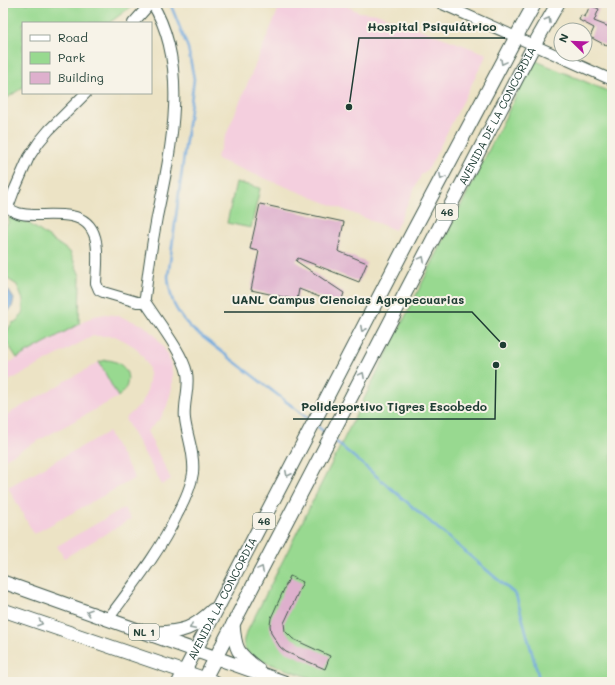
<svg xmlns="http://www.w3.org/2000/svg" width="615" height="685" viewBox="0 0 615 685" font-family="Mali,sans-serif">
<style>
.built{fill:#f4cfde}
.green{fill:#98d990;stroke:#5c8b62}
.water{fill:#6da7dd;stroke:#467288}
.lines{fill:none;stroke-linecap:round;stroke-linejoin:round}
.stream{stroke:#6da7dd;stroke-width:2.5}
.building{fill:#deb0cd}
.minor-casing{stroke:#3e564a;stroke-width:12}
.major-casing{stroke:#3e564a;stroke-width:15}
.minor{stroke:#fff;stroke-width:10}
.major{stroke:#fff;stroke-width:13}
.oneway{stroke:#8f9e9a}
.labels{text-anchor:middle;stroke-width:4;stroke-linejoin:round;paint-order:stroke}
.shield{fill:#f7f3e8;stroke:#60746a;stroke-width:1}
.shield-label{font-size:10px;font-weight:bold;fill:#1f3d34}
.street-label{font-size:11px;fill:#1f3d34;stroke:#f7f3e8}
.leader{fill:none;stroke:#1f3d34;stroke-width:1.5}
.callout-dot{fill:#1f3d34;stroke:#f7f3e8;stroke-width:1.5}
.callout-label{font-size:12px;text-anchor:middle;font-weight:bold;fill:#1f3d34;stroke:#f7f3e8;stroke-width:4;stroke-linejoin:round;paint-order:stroke}
</style>
<rect width="100%" height="100%" fill="#f7f3e8"/>
<filter id="ink" filterUnits="userSpaceOnUse"><feTurbulence type="fractalNoise" baseFrequency=".025" numOctaves="2"/><feDisplacementMap in="SourceGraphic" scale="8" xChannelSelector="R" yChannelSelector="G"/><feConvolveMatrix kernelMatrix="1 2 1 2 8 2 1 2 1" color-interpolation-filters="sRGB"/></filter>
<filter id="wash" filterUnits="userSpaceOnUse"><feTurbulence type="fractalNoise" baseFrequency=".012" numOctaves="4" result="noise"/><feDisplacementMap in="SourceGraphic" scale="16" xChannelSelector="R" yChannelSelector="G"/><feGaussianBlur stdDeviation="0.9" result="paint"/><feColorMatrix in="noise" values="0 0 0 0 0 0 0 0 0 0 0 0 0 0 0 0 0 1.4 0 .05"/><feComposite in="paint" operator="in"/></filter>
<g filter="url(#wash)">
<rect width="100%" height="100%" fill="#ece3c5"/>
<g class="built">
<polygon points="281,3 340,3 359,12 379,14 487,54 429,168 421,175 395,230 216,159"/>
<polygon points="106,314 119,316 143,325 154,334 162,345 168,355 172,371 172,388 167,406 160,419 147,431 171,479 162,485 125,419 141,404 146,395 149,381 149,368 143,357 135,347 125,341 115,336 93,336 3,384 3,366 79,324 94,316"/>
<polygon points="99,362 118,397 3,460 3,417"/>
<polygon points="108,432 135,478 34,534 8,487"/>
<polygon points="124,508 131,519 64,558 57,546"/>
</g>
<g class="green">
<polygon points="3,3 136,3 109,23 23,23 23,87 3,101"/>
<path d="M534,60L612,93V682H323L253,658C246,651 241,646 245,636Z"/>
<polygon points="236,182 260,188 251,228 227,223"/>
<polygon points="11,211 70,252 80,276 79,324 17,358 7,343 6,333 12,323 18,321 23,311 23,300 17,285 3,276 3,231 8,223"/>
<path d="M106,360C119,360 131,370 127,384C126,390 122,393 118,397L99,362Z"/>
</g>
<polygon class="water" points="3,287 9,291 14,299 12,307 6,314 3,313"/>
<g class="lines">
<g class="stream">
<path d="M170,3L188,48L194,79L168,277C171,302 174,309 191,328L310,420"/>
<polyline points="317,426 327,434"/>
<polyline points="334,440 516,595 540,682"/>
</g>
</g>
<g id="blocks">
<g class="building">
<polygon points="590,5 599,9 594,21 612,28 612,36 607,46 590,37 594,28 579,20 581,15 585,17"/>
<polygon points="260,204 344,222 338,251 367,263 359,282 298,258 296,261 344,293 340,305 299,289 297,300 251,290 259,251 250,249"/>
<polygon points="290,576 303,582 286,619 284,623 285,631 293,639 330,656 325,669 286,652 280,647 271,633 270,625 271,618"/>
</g>
</g>
</g>
<g filter="url(#ink)">
<use href="#blocks" fill-opacity="0" stroke="#3e564a" stroke-width="1"/>
<g class="lines">
<defs>
<g id="minor">
<polyline points="440,3 612,80"/>
<polyline points="133,23 151,3"/>
<path d="M86,93L49,130L39,142L29,157L14,191L8,207C14,214 24,215 34,215C46,215 59,214 71,216C104,222 97,258 96,283L99,290L103,292L137,302H142L145,298C148,271 152,244 157,217C171,150 190,65 152,3"/>
<path d="M108,619C133,585 159,553 177,515C184,502 191,488 193,473C195,454 187,436 185,419C183,404 190,388 187,373C183,353 156,319 144,300"/>
</g>
<g id="major">
<polyline points="3,582 284,682"/>
<polyline points="3,610 214,682"/>
<path d="M233,624C235,650 237,653 258,669"/>
<path d="M156,633C183,632 193,629 213,610"/>
<path id="s1" d="M179,682L410,237L516,37L535,3"/>
<path id="s2" d="M203,682L534,45L558,3"/>
</g>
</defs>
<use href="#minor" class="minor-casing"/>
<use href="#major" class="major-casing"/>
<use href="#minor" class="minor"/>
<use href="#major" class="major"/>
</g>
<defs><path id="oneway-chevron" d="M-2-3.5L2.5 0L-2 3.5" fill="none" stroke-width="1.6" stroke-linecap="round" stroke-linejoin="round"/></defs>
<g class="oneway">
<use href="#oneway-chevron" transform="translate(548 20) rotate(-60)"/>
<use href="#oneway-chevron" transform="translate(503 62) rotate(118)"/>
<use href="#oneway-chevron" transform="translate(442 177) rotate(118)"/>
<use href="#oneway-chevron" transform="translate(422 259) rotate(-62)"/>
<use href="#oneway-chevron" transform="translate(363 329) rotate(117)"/>
<use href="#oneway-chevron" transform="translate(362 375) rotate(-62)"/>
<use href="#oneway-chevron" transform="translate(288 474) rotate(117)"/>
<use href="#oneway-chevron" transform="translate(261 569) rotate(-62)"/>
<use href="#oneway-chevron" transform="translate(89 612) rotate(-161)"/>
<use href="#oneway-chevron" transform="translate(40 623) rotate(19)"/>
<use href="#oneway-chevron" transform="translate(192 627) rotate(153)"/>
</g>
</g>
<g class="labels">
<g class="shield">
<rect x="436" y="204" width="22" height="16" rx="3"/>
<rect x="253" y="513" width="22" height="16" rx="3"/>
<rect x="129" y="624" width="30" height="16" rx="3"/>
</g>
<g class="shield-label">
<text x="447" y="216">46</text>
<text x="264" y="525">46</text>
<text x="144" y="636">NL 1</text>
</g>
<g class="street-label">
<text dy="4" stroke="none"><textPath href="#s2" startOffset="638">AVENIDA DE LA CONCORDIA</textPath></text>
<text dy="4" stroke="none"><textPath href="#s1" startOffset="94">AVENIDA LA CONCORDIA</textPath></text>
</g>
</g>
<path class="leader" d="M349 107L359 38H505M503 345L472 312H224M496 365L495 419H293"/>
<g class="callout-dot">
<circle cx="349" cy="107" r="4"/>
<circle cx="503" cy="345" r="4"/>
<circle cx="496" cy="365" r="4"/>
</g>
<g class="callout-label">
<text x="432" y="31">Hospital Psiquiátrico</text>
<text x="348" y="304">UANL Campus Ciencias Agropecuarias</text>
<text x="394" y="411">Polideportivo Tigres Escobedo</text>
</g>
<rect width="615" height="685" fill="none" stroke="#f7f3e8" stroke-width="16"/>
<rect x="22" y="22" width="130" height="72" fill="#f7f3e8" stroke="#a1aaa0"/>
<rect x="30" y="35" width="20" height="6" fill="#ffffff" stroke="#a1aaa0"/>
<text x="58" y="42" font-size="12" fill="#1f3d34">Road</text>
<rect x="30" y="52" width="20" height="12" fill="#98d990" stroke="#a1aaa0"/>
<text x="58" y="62" font-size="12" fill="#1f3d34">Park</text>
<rect x="30" y="72" width="20" height="12" fill="#deb0cd" stroke="#a1aaa0"/>
<text x="58" y="82" font-size="12" fill="#1f3d34">Building</text>
<g transform="translate(573 42) rotate(293)"><circle r="19" fill="#f7f3e8" stroke="#a1aaa0"/>
<path d="M0-3L7 15L0 10L-7 15Z" fill="#b5179e"/>
<text y="-6" font-size="11" font-weight="bold" text-anchor="middle" fill="#1f3d34">N</text>
</g>
</svg>
